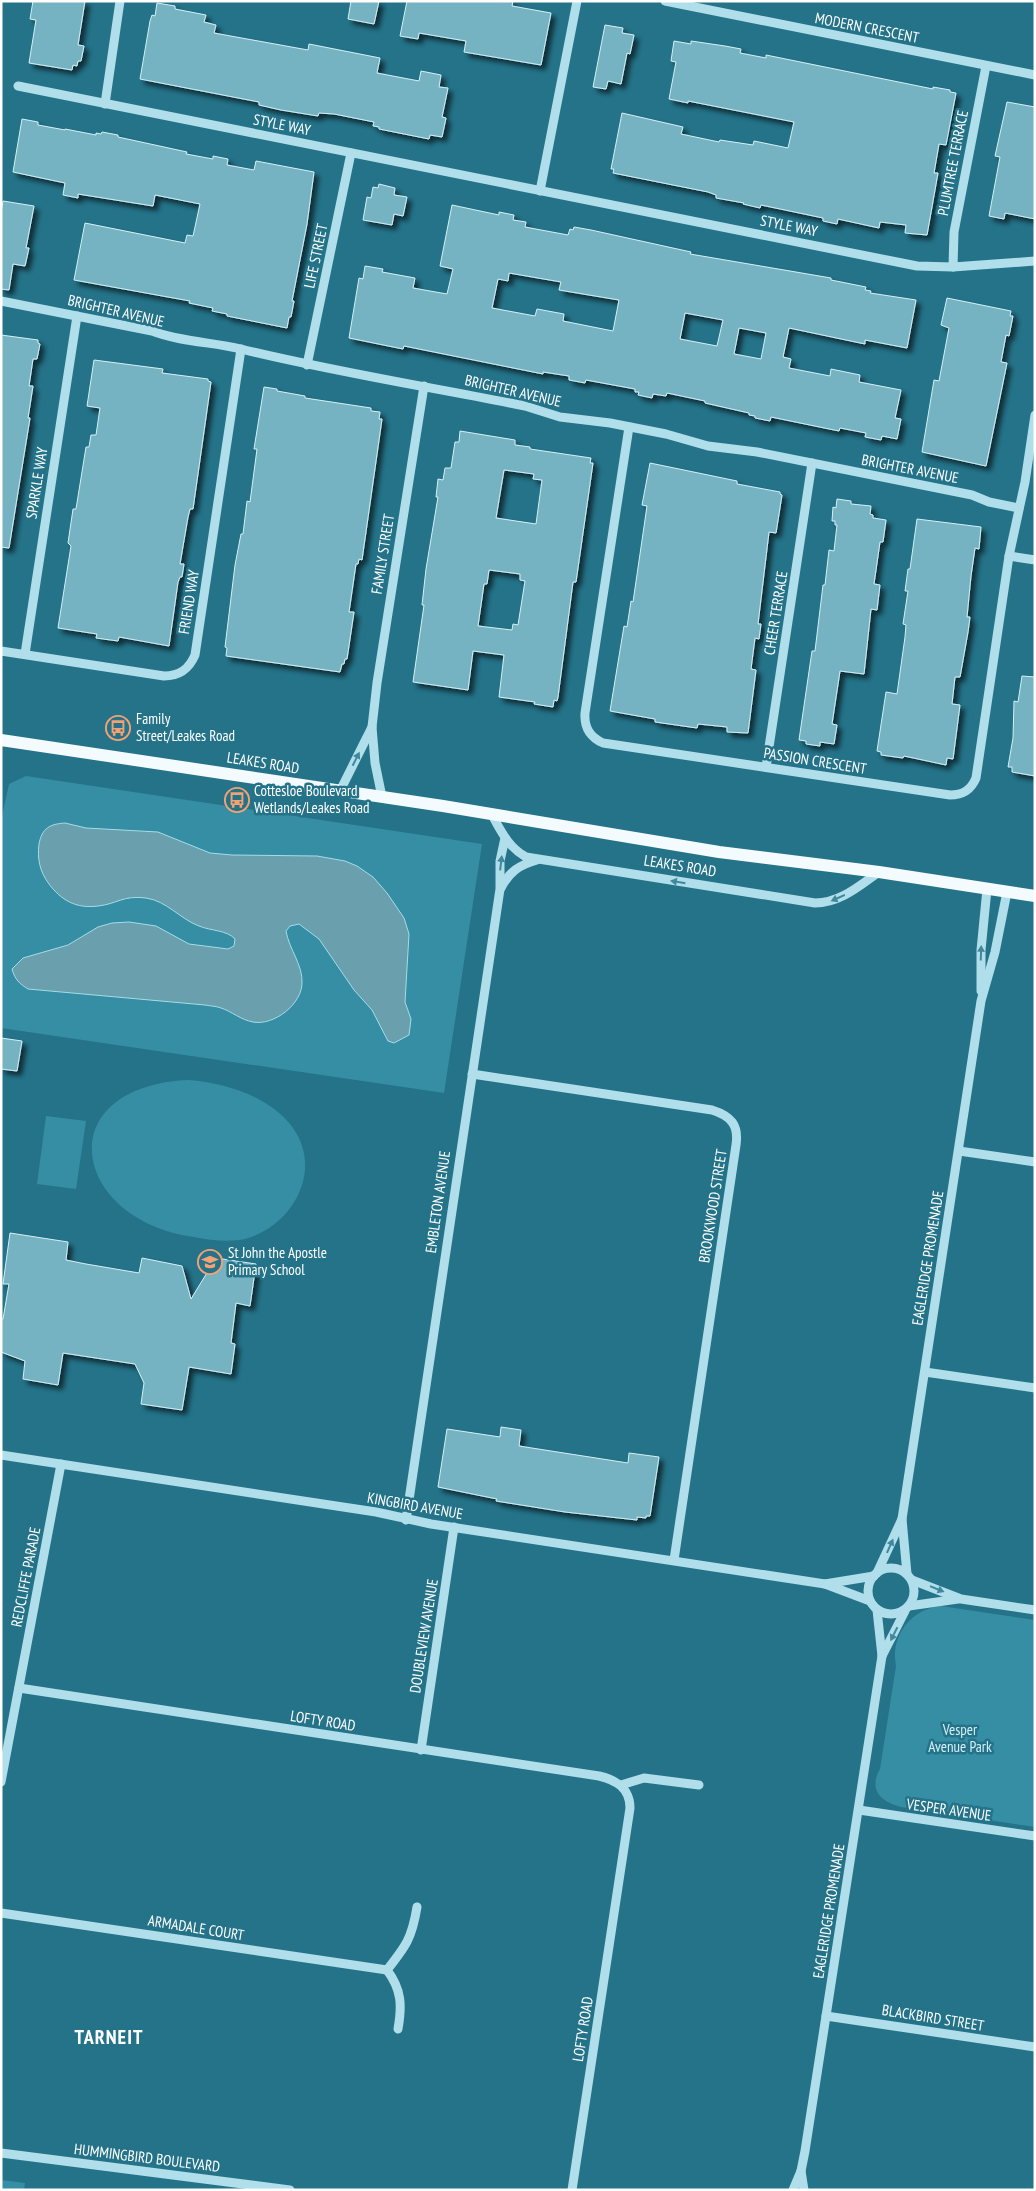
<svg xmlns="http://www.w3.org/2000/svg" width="1036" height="2191" viewBox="0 0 1036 2191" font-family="'PT Sans Narrow',sans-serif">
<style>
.green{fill:#358ea4}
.water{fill:#6a9fad;stroke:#a4ddea}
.building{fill:#75b2c2;stroke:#d4f0f7;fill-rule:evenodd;filter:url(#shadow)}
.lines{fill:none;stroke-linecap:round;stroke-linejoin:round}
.minor{stroke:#b0deea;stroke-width:9}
.major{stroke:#f4fbfe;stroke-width:12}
.oneway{fill:#40889c}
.labels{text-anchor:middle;stroke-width:5;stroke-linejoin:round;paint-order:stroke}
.street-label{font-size:15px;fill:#fff;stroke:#247389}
.poi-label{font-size:15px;fill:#fff;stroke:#247389;text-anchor:start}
.park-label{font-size:15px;fill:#d4f0f7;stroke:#247389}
.district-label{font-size:20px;font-weight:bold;letter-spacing:1px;fill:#fff;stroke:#247389}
</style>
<defs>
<filter id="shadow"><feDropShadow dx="4.5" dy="4.5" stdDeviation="2.5" flood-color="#0009"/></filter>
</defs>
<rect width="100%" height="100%" fill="#247389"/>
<g class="green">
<polygon points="26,776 482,844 444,1093 1,1028 1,821 9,784"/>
<path d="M189,1080C226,1083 271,1097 293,1128C325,1173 289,1231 240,1240C224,1242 209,1240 194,1237C69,1219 49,1086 189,1080Z"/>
<polygon points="46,1116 86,1121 76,1189 37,1184"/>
<path d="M941,1606L1035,1620V1827L901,1807C881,1802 868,1790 880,1769L896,1666C890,1637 910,1609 941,1606Z"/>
<polygon points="1,2180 25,2183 24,2190 1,2190"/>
</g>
<path class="water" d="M65,823L86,828L158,832L210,853L232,855L317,856L345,861L357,866L373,877L387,893L404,918L409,934L405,1002L411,1019L409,1035L394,1043L388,1041L372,1010L354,990L319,939L299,924L290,926L286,931C289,949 303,965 302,983C302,1004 274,1026 253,1022C241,1020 231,1011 221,1008C216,1006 210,1006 205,1005L28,989C20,984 15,980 12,969L23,958L68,945L98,927L112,923L129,922L156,926L189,944L228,949L234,946L235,939C227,930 211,931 199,926C180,919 167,901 146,898C123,895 117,904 98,906C76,909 61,900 49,884C40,872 37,859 39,844C42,828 50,824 65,823Z"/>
<g class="building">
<polygon points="33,1 85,1 78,45 84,46 81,61 78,61 77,66 73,65 72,70 29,63 36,20 30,19"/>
<polygon points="351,1 379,1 374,24 348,19"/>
<polygon points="407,1 513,1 512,6 551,13 541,65 464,52 466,41 419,33 418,39 400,36"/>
<polygon points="157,3 175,6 175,9 206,15 204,22 216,25 214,33 308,50 309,44 380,58 377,73 419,81 421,71 441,75 439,87 448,88 442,117 446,118 442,137 430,135 429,139 379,129 379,127 373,126 374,122 334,114 319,113 318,116 281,110 259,105 259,102 140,79 150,21 152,15 155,16"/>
<polygon points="605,25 623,28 622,33 634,35 630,54 627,53 621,84 608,81 606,89 593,87"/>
<polygon points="674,41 691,44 691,41 725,46 741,49 740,53 766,58 766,55 933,89 933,87 950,90 950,92 956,93 946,145 939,144 934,173 938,173 927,235 905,233 906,225 880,222 879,228 838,219 837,224 823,221 823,218 761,205 760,208 743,204 744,203 716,198 716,195 708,192 613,173 614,169 611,169 622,113 683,127 681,134 719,142 720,140 753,145 754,141 788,148 794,122 688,101 688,103 669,99 676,62 671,61"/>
<polygon points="1007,102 1035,107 1035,219 1005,213 1004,219 989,216 1000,157 995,156"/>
<polygon points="22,119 38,122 38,125 65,130 65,129 96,135 96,133 101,134 102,132 118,135 118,137 187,152 186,154 213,159 213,156 228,159 227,165 254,170 256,161 314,172 307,224 292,301 294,301 291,317 289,317 287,328 227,316 227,314 212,311 213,308 189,303 190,301 74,280 85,223 185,243 187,235 193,236 200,204 155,195 153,206 78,194 78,198 63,195 65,183 13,172"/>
<polygon points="379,184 395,188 394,195 407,197 403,216 394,214 392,225 363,220 367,197 371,198 373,187 378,188"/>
<polygon points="3,201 34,206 26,248 29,248 25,266 13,264 9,290 1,289 1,212"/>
<path d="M452,205L499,215V212L514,215L513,220L526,222L525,227L568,235L570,229L573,230L574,227L591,230L691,252L690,254L831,278V280L866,287L865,290L871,291L870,293L916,300L907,348L865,340V344L789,328L783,357L791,359L789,368L830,376L831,369L860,375L859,382L901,390L895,418L901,419L897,439L882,436L881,440L865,437L866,433L840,428L839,431L771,417L770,421L755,418V416L749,415V413L705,403V401L667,393L666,396L653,394L652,398L638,395L639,392H635V389L586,380L585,383L569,380V376L543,372V374L404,346L403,349L349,338L359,278L363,279L365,266L383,269L382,272L415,278L413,288L447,294L453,269L440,266ZM509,273L561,282L559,290L619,300L613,331L563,321L564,314L537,309L535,316L492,308L498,279L508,281ZM685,313L723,320L717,346L680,339ZM739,328L766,333L761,359L734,354Z"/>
<polygon points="947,298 1011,311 1010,316 1013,316 1009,336 1006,335 1001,362 1007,363 986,466 922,452 934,380 939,381 949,328 941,325"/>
<polygon points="1,335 38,340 38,343 40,344 37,359 33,359 29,386 33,386 28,418 30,418 9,548 1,547"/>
<polygon points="94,360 163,369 162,373 208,379 208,381 211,382 193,509 190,509 188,517 180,564 184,564 182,577 180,577 178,582 169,646 119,637 118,641 96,638 97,634 58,628 71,546 68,543 73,509 76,509 86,447 89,447 91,435 96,435 100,408 87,406"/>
<polygon points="264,387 277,389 277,391 305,396 305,398 371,408 371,411 380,412 379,419 382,419 362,560 359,559 358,564 356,564 349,612 354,612 347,659 345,659 344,664 342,664 340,672 226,656 227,648 225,647 235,565 241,534 243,534 247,501 250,502 257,449 254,449"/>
<path d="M460,431L515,440V445L530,447V449L591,458L590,463H593L576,582H573L558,697L557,701L554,700L553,707L534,704L535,702L499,697L504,655L473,651L468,690L413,682L424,605H422L426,569L438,497H436L438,479L443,480L445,468H451L455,442H459ZM504,470L534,474L533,479L542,480L536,524L496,518ZM489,570L520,574V580L525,581L518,625L513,624L512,630L478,626L484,584H487Z"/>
<polygon points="650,463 737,481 737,484 780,492 780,494 782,495 776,533 769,532 758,624 761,624 759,639 755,638 751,669 756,670 748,733 727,732 727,727 698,724 697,728 655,722 655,719 610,711 624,626 627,627 631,601 633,602 647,506 642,505"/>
<polygon points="837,499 851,501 851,504 871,506 870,514 873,515 873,518 886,520 883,542 880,542 874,584 880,585 877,610 871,609 864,674 840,671 832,724 837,725 834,744 820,742 820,746 806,744 806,741 799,740 812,651 815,651 823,585 825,585 829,550 834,551 837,525 835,525 835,521 832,521 833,507 836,508"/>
<polygon points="917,519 981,527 979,549 975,548 971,576 967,617 970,617 968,632 960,677 955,677 952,704 960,705 953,759 947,758 946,765 904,756 903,758 881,755 881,752 877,751 886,692 897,694 905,637 906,625 903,624 908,591 905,591 908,569 910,569"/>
<polygon points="1022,676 1035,677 1035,776 1012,772 1012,767 1008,767 1013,738 1014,701 1018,702"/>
<polygon points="1,1038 22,1041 17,1071 1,1069"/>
<polygon points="10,1233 68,1242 66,1260 86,1264 139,1273 142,1258 182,1266 191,1299 216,1258 256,1264 250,1306 236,1303 231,1343 235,1344 231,1374 189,1367 182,1410 141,1404 144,1383 135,1364 63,1353 58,1385 23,1379 25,1361 1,1352 1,1319 3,1319 9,1284 3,1284"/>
<polygon points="501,1427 521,1430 519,1446 628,1463 629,1453 659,1457 650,1516 646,1516 646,1518 637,1517 637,1520 565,1512 496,1501 497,1499 438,1487 447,1429 500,1437"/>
</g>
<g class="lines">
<g class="minor">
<polyline points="665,1 1035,75"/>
<polyline points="18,86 917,266 953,267 1035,261"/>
<polyline points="105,104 120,1"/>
<polyline points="540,191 577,1"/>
<polyline points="953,267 954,232 986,66"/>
<path d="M1,301L152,331C181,342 212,342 241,349C335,372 430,387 525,406L560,417L610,423L666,434L708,446L757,452L972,495L989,502L1019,508"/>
<polyline points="307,365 351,153"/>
<path d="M629,427L585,713C584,728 590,737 603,743L950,795C963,795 971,790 976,778L1009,556L1025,482L1035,415"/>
<polyline points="1009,556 1035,560"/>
<path d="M1,651L164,676C180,676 189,669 195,655L241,349"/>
<polyline points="25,654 77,316"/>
<polyline points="766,767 812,463"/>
<polyline points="340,791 372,727"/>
<polyline points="382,797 375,763 372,727 377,683 424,386"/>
<path d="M491,813C501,831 508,847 526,857L815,903C840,903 859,886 879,872"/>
<path d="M501,888C509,872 519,865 537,860"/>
<polyline points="981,991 981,950 987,889"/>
<path d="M472,1074L712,1110C731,1116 739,1125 736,1145L674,1560"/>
<polyline points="959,1151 1035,1162"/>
<polyline points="925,1372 1035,1388"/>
<polyline points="1,1455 376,1512 431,1524 825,1584 870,1601"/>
<polyline points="406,1520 500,889 500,861 505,838"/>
<circle cx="891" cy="1591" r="23"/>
<polyline points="877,1573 902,1519"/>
<polyline points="907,1574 902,1519 981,1001 995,952 1007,892"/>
<polyline points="912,1580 961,1599 1035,1610"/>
<polyline points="825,1584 874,1576"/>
<polyline points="909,1606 958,1599"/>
<polyline points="882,1656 905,1611"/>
<path d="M19,1688L599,1776C616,1780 630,1788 630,1808L572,2190"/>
<polyline points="421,1750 454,1527"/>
<polyline points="1,1782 61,1464"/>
<polyline points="621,1785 644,1778 699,1785"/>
<polyline points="859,1810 1035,1836"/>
<polyline points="1,1913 387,1970"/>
<polyline points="826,2016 1035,2047"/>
<path d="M398,2029C402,2006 402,1990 387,1970C406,1946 412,1938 417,1907"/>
<polyline points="1,2153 290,2190"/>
<polyline points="801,2171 804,2190"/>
<polyline points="793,2190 801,2171 805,2151 882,1656 877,1610"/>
</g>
<polyline class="major" points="1,740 443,806 719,852 879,872 1035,896"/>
</g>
<defs><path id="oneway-solid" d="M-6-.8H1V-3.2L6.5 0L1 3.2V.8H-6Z" transform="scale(1.25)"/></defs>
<g class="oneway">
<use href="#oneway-solid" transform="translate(356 759) rotate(-63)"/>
<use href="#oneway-solid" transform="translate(501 863) rotate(-83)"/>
<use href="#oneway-solid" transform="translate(678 882) rotate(-171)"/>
<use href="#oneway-solid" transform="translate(838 898) rotate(156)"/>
<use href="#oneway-solid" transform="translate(981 953) rotate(-88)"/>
<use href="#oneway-solid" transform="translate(890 1546) rotate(-66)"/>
<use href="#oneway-solid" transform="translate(937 1589) rotate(22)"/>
<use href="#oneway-solid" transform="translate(894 1634) rotate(117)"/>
</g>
<defs>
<symbol id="bus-ring" viewBox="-11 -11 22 22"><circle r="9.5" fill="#247389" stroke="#f4a274" stroke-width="1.5"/><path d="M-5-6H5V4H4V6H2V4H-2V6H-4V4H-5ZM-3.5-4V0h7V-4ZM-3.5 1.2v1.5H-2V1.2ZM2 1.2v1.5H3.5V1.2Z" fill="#f4a274"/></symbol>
<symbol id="school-ring" viewBox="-11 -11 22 22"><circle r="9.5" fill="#247389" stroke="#f4a274" stroke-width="1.5"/><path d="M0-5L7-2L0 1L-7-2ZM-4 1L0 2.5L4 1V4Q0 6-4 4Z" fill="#f4a274"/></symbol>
</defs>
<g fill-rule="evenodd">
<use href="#bus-ring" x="104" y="714" width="28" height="28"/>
<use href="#bus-ring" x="223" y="786" width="28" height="28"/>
<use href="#school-ring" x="196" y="1248" width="28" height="28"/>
</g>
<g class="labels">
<g class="street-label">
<text transform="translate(867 28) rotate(11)" y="5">MODERN CRESCENT</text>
<text transform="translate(282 125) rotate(11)" y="5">STYLE WAY</text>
<text transform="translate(953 163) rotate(-79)" y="5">PLUMTREE TERRACE</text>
<text transform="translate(789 226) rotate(11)" y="5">STYLE WAY</text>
<text transform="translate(316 256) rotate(-78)" y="5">LIFE STREET</text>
<text transform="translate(116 311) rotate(13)" y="5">BRIGHTER AVENUE</text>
<text transform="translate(513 391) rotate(13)" y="5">BRIGHTER AVENUE</text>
<text transform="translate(910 469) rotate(11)" y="5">BRIGHTER AVENUE</text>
<text transform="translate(37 483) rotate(-81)" y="5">SPARKLE WAY</text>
<text transform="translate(383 554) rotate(-81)" y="5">FAMILY STREET</text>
<text transform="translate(189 602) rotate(-81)" y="5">FRIEND WAY</text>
<text transform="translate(776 613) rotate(-81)" y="5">CHEER TERRACE</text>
<text transform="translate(815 761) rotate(9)" y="5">PASSION CRESCENT</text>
<text transform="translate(263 763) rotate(9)" y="5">LEAKES ROAD</text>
<text transform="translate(680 866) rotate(9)" y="5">LEAKES ROAD</text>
<text transform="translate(438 1202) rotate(-82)" y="5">EMBLETON AVENUE</text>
<text transform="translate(713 1206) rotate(-81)" y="5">BROOKWOOD STREET</text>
<text transform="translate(928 1258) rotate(-81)" y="5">EAGLERIDGE PROMENADE</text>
<text transform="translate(415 1506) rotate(10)" y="5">KINGBIRD AVENUE</text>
<text transform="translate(26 1577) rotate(-79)" y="5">REDCLIFFE PARADE</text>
<text transform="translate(424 1636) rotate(-81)" y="5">DOUBLEVIEW AVENUE</text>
<text transform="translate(323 1721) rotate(9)" y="5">LOFTY ROAD</text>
<text transform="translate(949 1810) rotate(8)" y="5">VESPER AVENUE</text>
<text transform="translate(829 1911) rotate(-81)" y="5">EAGLERIDGE PROMENADE</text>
<text transform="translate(196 1928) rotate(9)" y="5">ARMADALE COURT</text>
<text transform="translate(933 2018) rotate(9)" y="5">BLACKBIRD STREET</text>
<text transform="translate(583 2029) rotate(-81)" y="5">LOFTY ROAD</text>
<text transform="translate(147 2158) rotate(7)" y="5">HUMMINGBIRD BOULEVARD</text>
</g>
<g class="poi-label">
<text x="136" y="724">Family<tspan x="136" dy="17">Street/Leakes Road</tspan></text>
<text x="254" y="796">Cottesloe Boulevard<tspan x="254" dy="17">Wetlands/Leakes Road</tspan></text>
<text x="228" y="1258">St John the Apostle<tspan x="228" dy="17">Primary School</tspan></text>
</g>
<g class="park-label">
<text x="960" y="1735">Vesper<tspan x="960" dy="17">Avenue Park</tspan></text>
</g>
<g class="district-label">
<text x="109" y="2044">TARNEIT</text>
</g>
</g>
<rect width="1036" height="2191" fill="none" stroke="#ffffff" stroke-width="5"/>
</svg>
